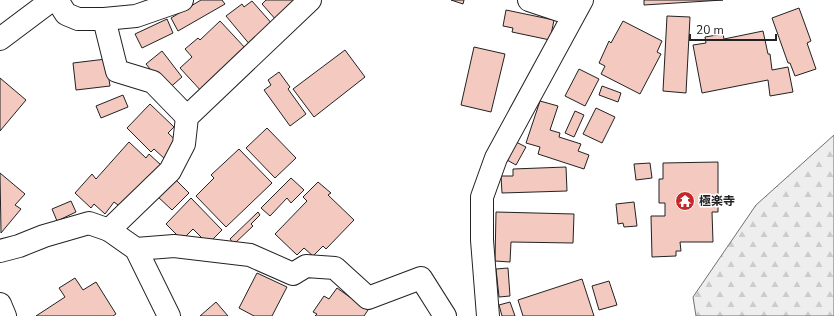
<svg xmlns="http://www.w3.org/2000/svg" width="834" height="316" viewBox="0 0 834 316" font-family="'Nunito Sans','Noto Sans JP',sans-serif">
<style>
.forest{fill:url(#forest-firs);stroke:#6f6f6f}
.building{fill:#f3c9c0;stroke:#222}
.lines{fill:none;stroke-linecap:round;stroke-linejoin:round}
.minor-casing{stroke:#222;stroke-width:24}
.minor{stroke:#fff;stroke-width:22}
.labels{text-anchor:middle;stroke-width:3;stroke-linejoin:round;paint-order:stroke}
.poi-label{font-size:12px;font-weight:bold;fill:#222;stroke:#fff;text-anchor:start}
</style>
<defs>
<pattern id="forest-firs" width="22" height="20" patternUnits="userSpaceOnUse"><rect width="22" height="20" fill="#eee"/><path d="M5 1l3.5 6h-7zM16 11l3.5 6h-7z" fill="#ccc"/></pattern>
</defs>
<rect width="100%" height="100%" fill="#fff"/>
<polygon class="forest" points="834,135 834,316 696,316 693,297 756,205"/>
<g class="building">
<polygon points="201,0 222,0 225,4 178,31 171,18"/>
<polygon points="266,0 300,0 277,21 262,4"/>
<polygon points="451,0 464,0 463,4"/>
<polygon points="644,0 723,0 644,5"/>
<polygon points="252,1 274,26 251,46 226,16 242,4 244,7"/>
<polygon points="799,8 811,41 807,43 816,69 795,76 790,63 788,63 772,18"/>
<polygon points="506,10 554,20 550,40 512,32 513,28 503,26"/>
<polygon points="667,16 690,17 686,93 663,91"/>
<polygon points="167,19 173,33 142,48 135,34"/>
<polygon points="220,21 248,51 203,93 180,68 192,57 185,49 198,38 200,40"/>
<polygon points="623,21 662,41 657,52 661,54 640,94 601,74 605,66 599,63 609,41 611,43"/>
<polygon points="763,31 768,54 770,54 772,70 788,67 793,92 770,96 768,80 702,93 693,45 706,43 705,37 723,34 724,39"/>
<polygon points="474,47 505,54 491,112 461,105"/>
<polygon points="345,50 365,77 314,117 293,89"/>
<polygon points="162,51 182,77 167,90 146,64"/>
<polygon points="106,59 110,86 76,90 73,63"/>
<polygon points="579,69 599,79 585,106 565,96"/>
<polygon points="279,72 290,87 288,89 306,114 290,126 264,90 271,85 268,80"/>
<polygon points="0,78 26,100 0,131"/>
<polygon points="602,86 621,93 618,102 599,95"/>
<polygon points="123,95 128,107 101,118 96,106"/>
<polygon points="540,101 558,106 550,130 560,133 559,137 581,144 578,151 589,155 584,169 538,154 540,147 526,143"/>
<polygon points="150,104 174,127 168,133 181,145 166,160 154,149 151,152 127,128"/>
<polygon points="596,108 615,117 602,143 583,134"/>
<polygon points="575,111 584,115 574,137 565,133"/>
<polygon points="267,128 296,158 275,178 246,148"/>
<polygon points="129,142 146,158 149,154 161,165 122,208 114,202 105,214 94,204 91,208 75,193 92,174 96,179"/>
<polygon points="516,142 526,147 516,165 507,160"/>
<polygon points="239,149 272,183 226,227 196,196 214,178 211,175"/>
<polygon points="718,162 718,212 712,212 713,242 680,242 681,251 676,251 676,256 652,257 651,216 665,216 665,203 659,203 659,179 663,179 663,163"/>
<polygon points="650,163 652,178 636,180 634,164"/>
<polygon points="566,167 567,191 502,193 501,176 513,176 513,169"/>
<polygon points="0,173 25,194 15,205 21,209 1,233"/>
<polygon points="291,178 304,190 291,203 287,198 270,216 261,208"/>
<polygon points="175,179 189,193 172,210 157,196"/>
<polygon points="318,182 331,193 328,195 354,220 326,249 323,246 313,256 304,248 297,255 275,234 307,201 303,197"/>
<polygon points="191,198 222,230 208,244 193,229 182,240 166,224"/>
<polygon points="71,201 76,212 57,221 52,209"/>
<polygon points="634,202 637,226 624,227 623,223 618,224 616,204"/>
<polygon points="258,212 260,215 251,224 253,226 234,244 230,239"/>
<polygon points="496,212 574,214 573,243 511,242 510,262 495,261"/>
<polygon points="508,268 510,296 499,297 496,269"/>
<polygon points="257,273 287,287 272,316 254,316 239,308"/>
<polygon points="75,278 83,290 96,282 116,314 113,316 36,316 65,297 59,288"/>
<polygon points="582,279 594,316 523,316 518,300"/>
<polygon points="609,281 617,305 599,310 592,286"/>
<polygon points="337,288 368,310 364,316 315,316 317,314 313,312 324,296 329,299"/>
<polygon points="216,302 228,316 200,316"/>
<polygon points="510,302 515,316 502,316 499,305"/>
</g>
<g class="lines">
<defs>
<g id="minor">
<polyline points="57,0 66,14 78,19 104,19 136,16 182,0"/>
<polyline points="529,0 559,10 581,0"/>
<polyline points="104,19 117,71 153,82 187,117"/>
<polyline points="0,39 52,0"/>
<polyline points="109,230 170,171 184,144 187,117 310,0"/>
<polyline points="136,249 174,246 250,255 293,274 306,266 335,268 368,298 421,278 445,316"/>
<polyline points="0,251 19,246 44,236 89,223 109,230 136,249 169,316"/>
<polyline points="0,304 5,316"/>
<polyline points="488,316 482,240 482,197 496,158 582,0"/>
</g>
</defs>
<use href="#minor" class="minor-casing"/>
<use href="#minor" class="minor"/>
</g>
<defs>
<symbol id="temple-disc" viewBox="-11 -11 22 22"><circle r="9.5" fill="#c62828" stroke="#fff"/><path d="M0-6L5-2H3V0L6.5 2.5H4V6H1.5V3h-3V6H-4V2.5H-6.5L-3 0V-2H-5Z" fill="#fff"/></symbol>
</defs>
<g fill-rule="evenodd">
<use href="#temple-disc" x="674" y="190" width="22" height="22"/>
</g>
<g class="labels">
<g class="poi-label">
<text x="699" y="205">極楽寺</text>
</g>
</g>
<path d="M690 34v6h86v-6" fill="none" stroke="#222222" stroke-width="2"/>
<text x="696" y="34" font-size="12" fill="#222222" stroke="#ffffff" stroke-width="3" paint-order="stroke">20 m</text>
</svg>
